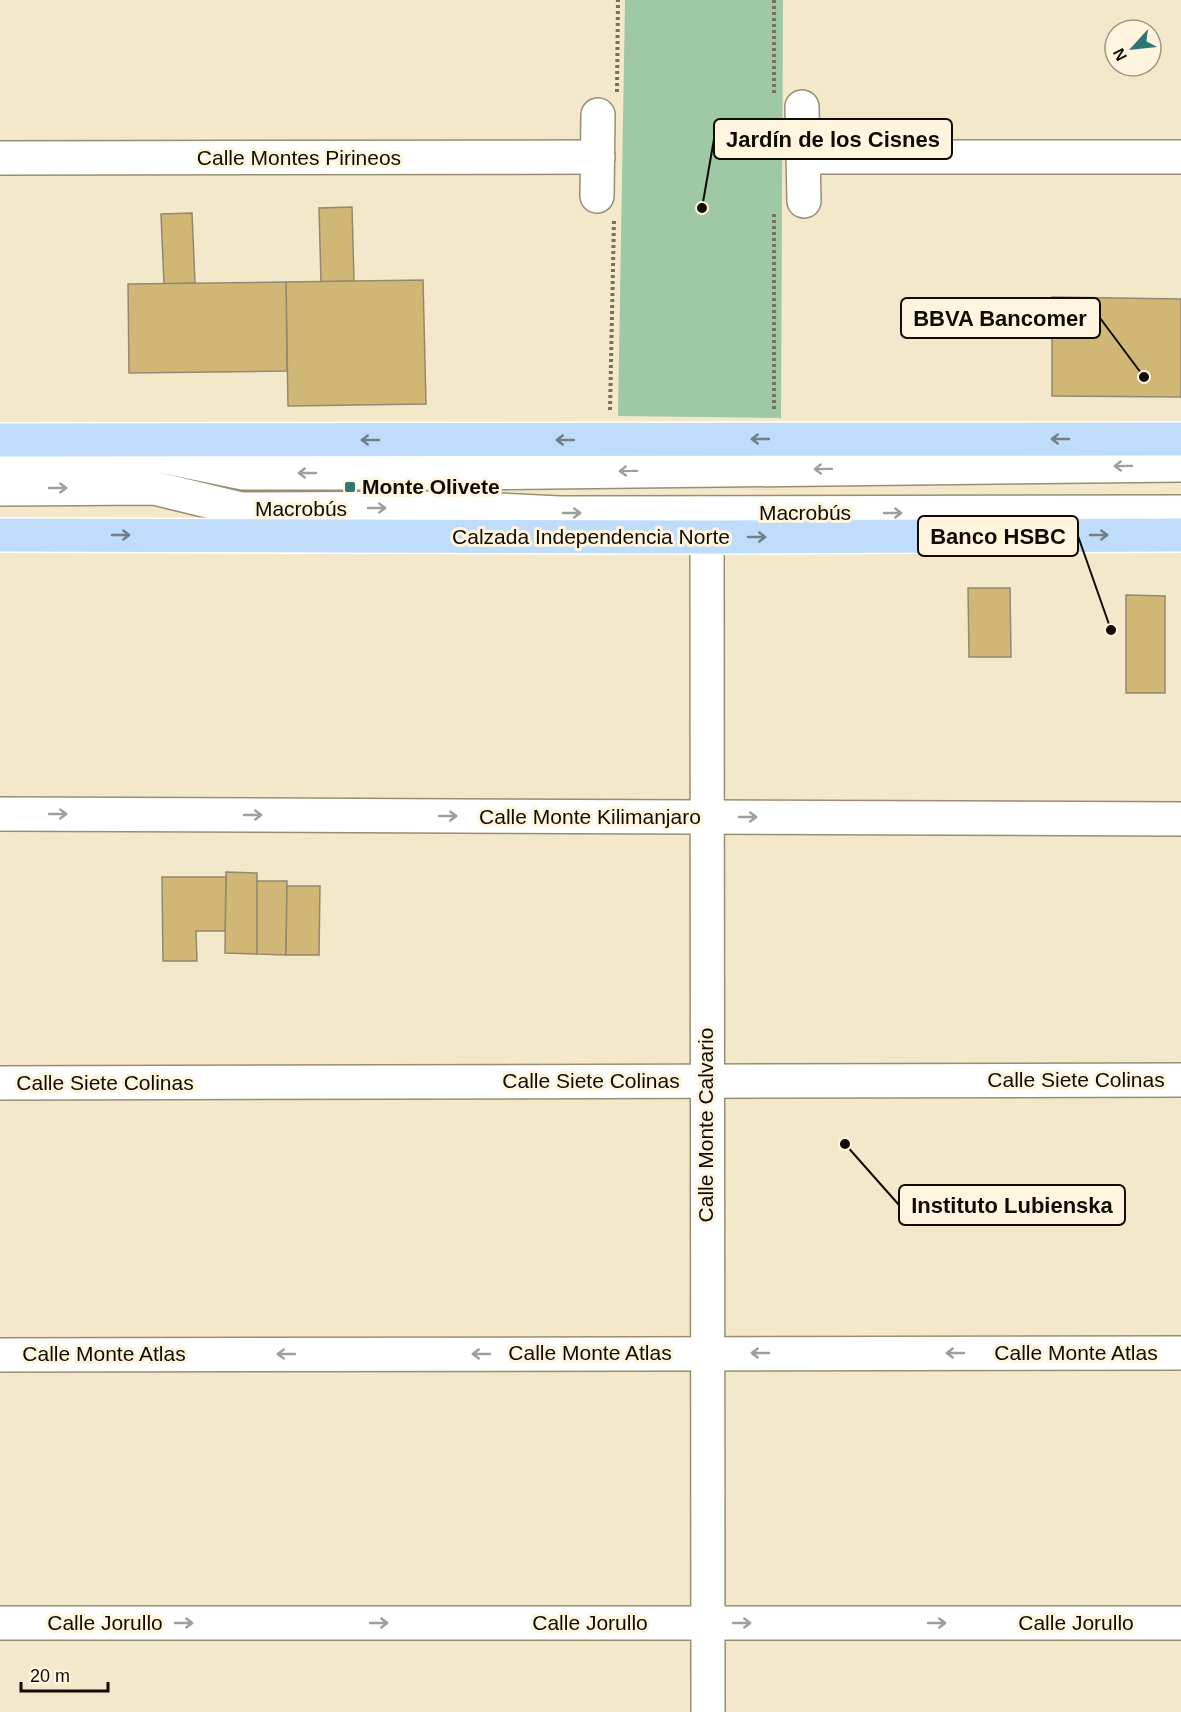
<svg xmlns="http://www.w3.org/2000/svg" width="1181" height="1712" viewBox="0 0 1181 1712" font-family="Helvetica,sans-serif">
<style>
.green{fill:#9fc8a5}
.building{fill:#d1b776;stroke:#94896e;stroke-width:1.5}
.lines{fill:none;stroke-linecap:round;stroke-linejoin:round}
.minor-casing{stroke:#998e72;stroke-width:36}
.major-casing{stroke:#fff;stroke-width:36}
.path{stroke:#78705e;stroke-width:4;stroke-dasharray:3 3;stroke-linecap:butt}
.minor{stroke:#fff;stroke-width:33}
.major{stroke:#bfddfb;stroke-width:33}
.oneway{stroke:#707f8c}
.oneway2{stroke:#9f9e9b}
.poi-dot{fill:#2e7772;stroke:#fff5de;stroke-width:2}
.labels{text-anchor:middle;stroke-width:6;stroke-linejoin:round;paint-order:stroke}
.street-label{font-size:21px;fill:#100c04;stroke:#fff5de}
.poi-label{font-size:21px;font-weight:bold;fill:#100c04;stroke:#fff5de;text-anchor:start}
.leader{fill:none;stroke:#100c04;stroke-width:2}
.callout-dot{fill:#100c04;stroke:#fff5de;stroke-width:2}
.callout{fill:#fff5de;stroke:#100c04;stroke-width:2}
.callout-label{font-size:22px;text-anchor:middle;font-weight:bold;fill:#100c04}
</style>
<rect width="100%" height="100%" fill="#f4e8ca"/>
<polygon class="green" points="625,0 783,0 781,418 618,416"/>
<g class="building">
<polygon points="352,207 354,281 321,282 319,208"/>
<polygon points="192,213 195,283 164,284 161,214"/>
<polygon points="423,280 426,404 288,406 286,282"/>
<polygon points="286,282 287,371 129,373 128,284"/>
<polygon points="1052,297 1181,299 1181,397 1052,396"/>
<polygon points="968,588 1010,588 1011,657 969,657"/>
<polygon points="1126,595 1165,596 1165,693 1126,693"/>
<polygon points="226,872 257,873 257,954 225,953"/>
<polygon points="162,877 226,877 225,931 196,931 197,961 163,961"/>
<polygon points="257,881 287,881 286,955 257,954"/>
<polygon points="287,886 320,886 319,955 286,955"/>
</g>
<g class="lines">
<defs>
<g id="minor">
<polyline points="802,107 804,201"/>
<polyline points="803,157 1181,157"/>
<polyline points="0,158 598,157"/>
<polyline points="597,196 598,115"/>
<polyline points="0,458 161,456 243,473 458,473 1181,465"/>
<polyline points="0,489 154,488 241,509 457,508 559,513 1181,512"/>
<polyline points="707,537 708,1712"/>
<polyline points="0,814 1181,819"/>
<polyline points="0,1083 1181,1080"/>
<polyline points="0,1355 1181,1353"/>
<polyline points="0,1623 1181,1623"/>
</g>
<g id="major">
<polyline points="0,440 1181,439"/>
<polyline points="0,535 707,537 1181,535"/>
</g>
</defs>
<use href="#minor" class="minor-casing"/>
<use href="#major" class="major-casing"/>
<g class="path">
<polyline points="774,0 774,94"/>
<polyline points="617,92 618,0"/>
<polyline points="774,409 774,212"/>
<polyline points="610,410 614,220"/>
</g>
<use href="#minor" class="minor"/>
<use href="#major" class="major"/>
</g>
<defs><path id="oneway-shaft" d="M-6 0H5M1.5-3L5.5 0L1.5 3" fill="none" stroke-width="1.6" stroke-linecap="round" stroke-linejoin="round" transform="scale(1.5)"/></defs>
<g class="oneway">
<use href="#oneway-shaft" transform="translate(760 439) rotate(180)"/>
<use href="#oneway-shaft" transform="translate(1060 439) rotate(-180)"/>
<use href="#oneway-shaft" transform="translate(370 440) rotate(-180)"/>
<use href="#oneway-shaft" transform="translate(565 440) rotate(-180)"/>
<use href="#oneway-shaft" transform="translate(121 535)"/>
<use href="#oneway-shaft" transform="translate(1099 535)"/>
<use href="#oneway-shaft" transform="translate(757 537)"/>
</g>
<g class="oneway2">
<use href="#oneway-shaft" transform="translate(1123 466) rotate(179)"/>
<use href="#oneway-shaft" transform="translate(823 469) rotate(179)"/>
<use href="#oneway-shaft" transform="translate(628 471) rotate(179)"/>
<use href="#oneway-shaft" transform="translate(307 473) rotate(-180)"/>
<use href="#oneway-shaft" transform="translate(58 488)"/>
<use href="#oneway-shaft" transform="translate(377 508)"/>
<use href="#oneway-shaft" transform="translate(572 513)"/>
<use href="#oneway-shaft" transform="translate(893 513)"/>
<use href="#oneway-shaft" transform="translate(58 814)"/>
<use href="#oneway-shaft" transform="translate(253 815)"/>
<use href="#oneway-shaft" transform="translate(448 816)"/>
<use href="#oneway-shaft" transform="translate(748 817)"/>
<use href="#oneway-shaft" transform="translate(760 1353) rotate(-180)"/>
<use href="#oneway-shaft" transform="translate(955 1353) rotate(-180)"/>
<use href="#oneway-shaft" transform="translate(286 1354) rotate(180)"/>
<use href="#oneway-shaft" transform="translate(481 1354) rotate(180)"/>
<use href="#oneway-shaft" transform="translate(184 1623)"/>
<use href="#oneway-shaft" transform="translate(379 1623)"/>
<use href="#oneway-shaft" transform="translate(742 1623)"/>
<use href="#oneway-shaft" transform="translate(937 1623)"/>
</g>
<rect class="poi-dot" x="344" y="481" width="12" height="12" rx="3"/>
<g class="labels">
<g class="street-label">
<text x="299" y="165">Calle Montes Pirineos</text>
<text x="301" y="516">Macrobús</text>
<text x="805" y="520">Macrobús</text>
<text x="591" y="544">Calzada Independencia Norte</text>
<text x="590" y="824">Calle Monte Kilimanjaro</text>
<text x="1076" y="1087">Calle Siete Colinas</text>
<text x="591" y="1088">Calle Siete Colinas</text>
<text x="105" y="1090">Calle Siete Colinas</text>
<text transform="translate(706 1125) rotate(-90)" y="7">Calle Monte Calvario</text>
<text x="590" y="1360">Calle Monte Atlas</text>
<text x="1076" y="1360">Calle Monte Atlas</text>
<text x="104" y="1361">Calle Monte Atlas</text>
<text x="105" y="1630">Calle Jorullo</text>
<text x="590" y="1630">Calle Jorullo</text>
<text x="1076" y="1630">Calle Jorullo</text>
</g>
<g class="poi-label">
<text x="362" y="494">Monte Olivete</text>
</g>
</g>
<path class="leader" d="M702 208L714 139M1144 377L1100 318M1111 630L1078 536M845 1144L899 1205"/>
<g class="callout-dot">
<circle cx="702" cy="208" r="6"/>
<circle cx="1144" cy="377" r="6"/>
<circle cx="1111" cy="630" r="6"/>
<circle cx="845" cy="1144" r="6"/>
</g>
<g class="callout">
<rect x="714" y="119" width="238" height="40" rx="6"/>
<rect x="901" y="298" width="199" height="40" rx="6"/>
<rect x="918" y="516" width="160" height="40" rx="6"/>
<rect x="899" y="1185" width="226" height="40" rx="6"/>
</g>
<g class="callout-label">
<text x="833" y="147">Jardín de los Cisnes</text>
<text x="1000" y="326">BBVA Bancomer</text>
<text x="998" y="544">Banco HSBC</text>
<text x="1012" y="1213">Instituto Lubienska</text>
</g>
<g transform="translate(1133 48) rotate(243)"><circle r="28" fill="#fff5de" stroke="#9f9887" stroke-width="1.5"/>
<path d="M0-4.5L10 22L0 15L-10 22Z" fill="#2e7772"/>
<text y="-9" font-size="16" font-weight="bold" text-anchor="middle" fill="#100c04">N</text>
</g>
<path d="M21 1682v9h87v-9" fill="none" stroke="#100c04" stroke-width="3"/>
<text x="30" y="1682" font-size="18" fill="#100c04" stroke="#fff5de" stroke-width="4.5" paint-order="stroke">20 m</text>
</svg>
